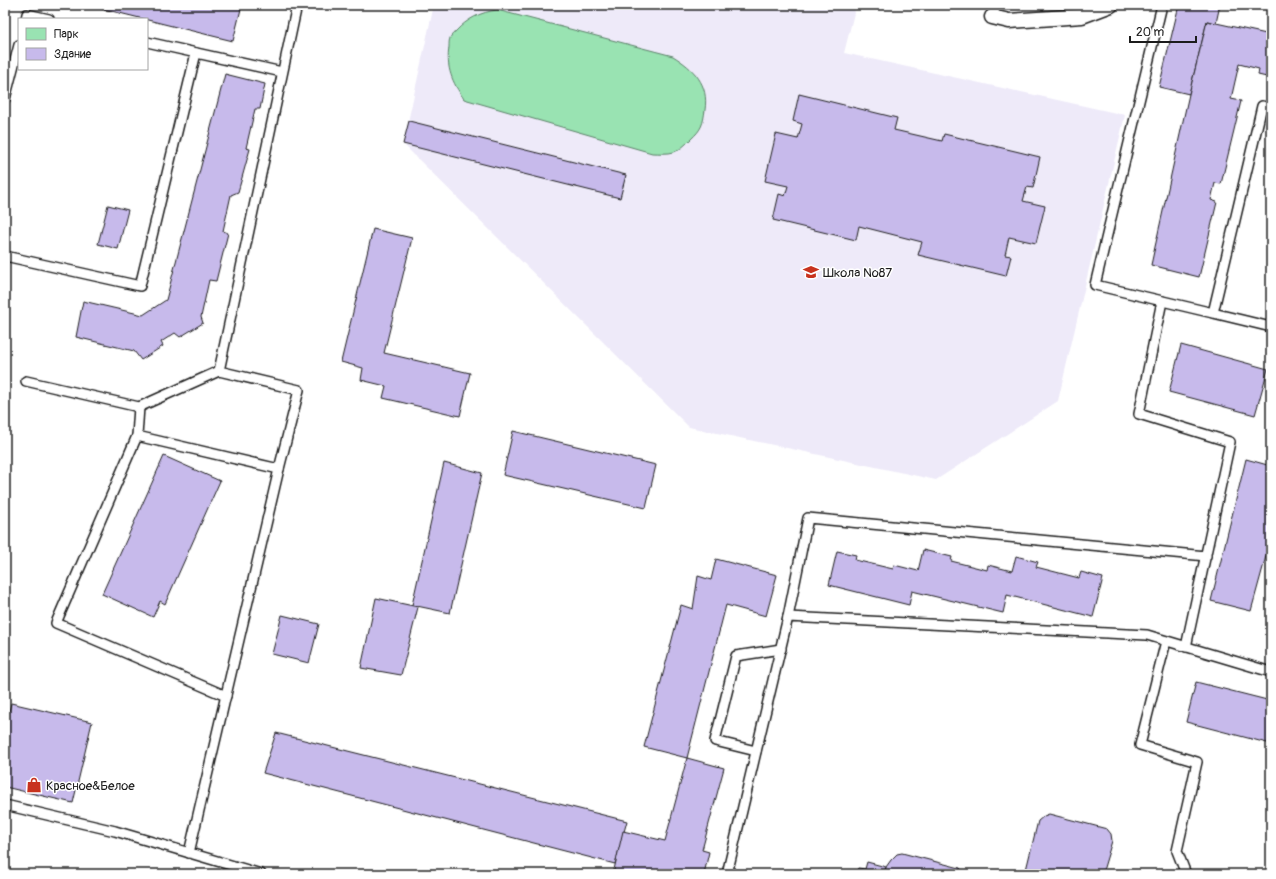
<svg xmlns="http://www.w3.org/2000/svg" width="1276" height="879" viewBox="0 0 1276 879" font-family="Pangolin,sans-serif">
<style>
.built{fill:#eeeaf9}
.green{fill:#99e3b2;stroke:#5a8067}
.building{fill:#c7baeb;stroke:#1c1c1c}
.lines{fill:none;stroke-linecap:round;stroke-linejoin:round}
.service-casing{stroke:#1c1c1c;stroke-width:12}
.pedestrian-casing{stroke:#1c1c1c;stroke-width:17}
.service{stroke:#fff;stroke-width:9}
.pedestrian{stroke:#fff;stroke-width:14}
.labels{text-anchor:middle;stroke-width:3;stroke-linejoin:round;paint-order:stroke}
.poi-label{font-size:13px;fill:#1c1c1c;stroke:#fff;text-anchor:start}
</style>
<rect width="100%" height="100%" fill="#fff"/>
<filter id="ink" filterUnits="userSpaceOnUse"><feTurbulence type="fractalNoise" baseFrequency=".025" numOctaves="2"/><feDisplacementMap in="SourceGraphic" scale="8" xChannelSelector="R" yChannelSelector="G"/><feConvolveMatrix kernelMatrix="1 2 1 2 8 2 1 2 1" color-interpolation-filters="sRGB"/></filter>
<g filter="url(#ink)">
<polygon class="built" points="434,5 856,5 844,53 1125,115 1058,401 936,480 689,427 403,144"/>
<path class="green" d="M497,10L673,56C694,69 709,84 705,110C703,124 702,129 691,139C686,144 680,150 674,152C668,154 659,153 652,153L464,99C452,82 446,68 449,47C449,44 449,40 450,38C451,35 454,33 456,31C467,19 481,12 497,10Z"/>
<g class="building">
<polygon points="87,5 242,5 233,41"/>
<polygon points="1179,5 1220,5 1216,23 1207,21 1189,94 1159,87"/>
<polygon points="1207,21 1271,35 1271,78 1258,75 1259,69 1239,64 1231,99 1241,101 1221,184 1215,183 1211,200 1217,202 1199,277 1151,265 1189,94"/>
<polygon points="225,74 265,84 260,109 255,109 246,148 250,149 238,192 231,195 223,231 228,233 216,281 209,280 201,317 203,323 180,337 175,333 161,342 163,346 141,360 134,351 76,337 83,301 143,315 166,300"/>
<polygon points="799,94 897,118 894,130 942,141 944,134 1040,157 1033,188 1027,187 1023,201 1045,206 1036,243 1009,237 1005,255 1011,256 1006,276 918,255 922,242 859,226 856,240 773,220 779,194 785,196 788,186 765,181 776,134 798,139 802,124 793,121"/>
<polygon points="409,121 626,175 620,198 403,144"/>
<polygon points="108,205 128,210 118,249 98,244"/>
<polygon points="373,229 412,238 384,353 470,373 460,416 383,398 386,386 361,380 363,368 341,362"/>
<polygon points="1181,345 1268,369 1255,415 1169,392"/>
<polygon points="513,431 656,465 646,508 503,475"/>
<polygon points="164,456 220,481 165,604 160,601 153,617 102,594"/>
<polygon points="1246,459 1271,466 1271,538 1251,611 1211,601"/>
<polygon points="444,463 482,473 450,613 412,605"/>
<polygon points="923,550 952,557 951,561 987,570 988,565 1012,571 1016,556 1038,562 1036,567 1079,578 1081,572 1103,578 1093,617 1007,595 1003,613 912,591 909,605 829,585 837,551 856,555 855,560 893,569 894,565 918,571"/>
<polygon points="716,559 777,575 766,616 726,605 687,758 644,747 681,605 693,609 698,576 711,580"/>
<polygon points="376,598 418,607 401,675 361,668"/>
<polygon points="282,615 319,624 309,663 272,654"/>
<polygon points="1196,682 1271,701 1271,744 1186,722"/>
<polygon points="11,703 92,722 73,803 5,787 5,728"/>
<polygon points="276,733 627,821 615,864 263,773"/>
<polygon points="687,758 724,768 702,850 709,852 704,874 613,874 623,831 665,841"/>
<polygon points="1049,814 1107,829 1111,834 1112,841 1102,874 1025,874 1038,821 1044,816"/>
<polygon points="902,853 960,868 964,874 884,874 886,867 891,860 897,854"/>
<polygon points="867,862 886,867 884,874 856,874 858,868 865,869"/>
</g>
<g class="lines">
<defs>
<g id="service">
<polyline points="1162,5 1095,285 1213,313 1262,106 1271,108"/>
<polyline points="992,17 996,5"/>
<polyline points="26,19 27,14 49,19"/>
<polyline points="147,42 282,72"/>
<polyline points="5,99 19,45"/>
<polyline points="5,256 140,286 196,53"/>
<polyline points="1162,301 1139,414 1230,442 1186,647"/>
<polyline points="1213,313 1271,327"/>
<polyline points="26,381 139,407 219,371"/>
<polyline points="137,436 139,407"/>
<polyline points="788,617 808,518 1206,556"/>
<polyline points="1166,641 1140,745 1197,762 1177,851 1186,874"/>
<polyline points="226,696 56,623 137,436 279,469"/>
<polyline points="756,751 715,741 736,656 781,649"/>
<polyline points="5,805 115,831 261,874"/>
<polyline points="189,853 279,469 299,390 219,371 297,5"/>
<polyline points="727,874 788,617 1147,635 1271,672"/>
</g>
<polyline id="pedestrian" points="992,17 1009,21 1082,16 1111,5"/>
</defs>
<use href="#service" class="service-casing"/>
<use href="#pedestrian" class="pedestrian-casing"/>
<use href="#service" class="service"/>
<use href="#pedestrian" class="pedestrian"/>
</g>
</g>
<defs>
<symbol id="school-bare" viewBox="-9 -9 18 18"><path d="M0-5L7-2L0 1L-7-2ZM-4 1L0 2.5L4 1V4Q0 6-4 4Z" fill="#c8321e" stroke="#fff" stroke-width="2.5" paint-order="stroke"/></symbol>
<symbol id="shop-bare" viewBox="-9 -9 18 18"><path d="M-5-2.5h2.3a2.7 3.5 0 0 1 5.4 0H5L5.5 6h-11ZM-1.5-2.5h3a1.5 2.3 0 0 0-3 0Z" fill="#c8321e" stroke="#fff" stroke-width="2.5" paint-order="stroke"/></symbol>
</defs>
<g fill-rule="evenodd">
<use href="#school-bare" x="800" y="261" width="22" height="22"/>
<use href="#shop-bare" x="23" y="774" width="22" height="22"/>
</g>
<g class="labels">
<g class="poi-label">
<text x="823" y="277">Школа №87</text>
<text x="46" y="790">Красное&amp;Белое</text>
</g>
</g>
<rect width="1276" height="879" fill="none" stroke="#fff" stroke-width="20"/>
<rect x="10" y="10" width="1256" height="859" fill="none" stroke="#1c1c1c" stroke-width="1.5" filter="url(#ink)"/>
<rect x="18" y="18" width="130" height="52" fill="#ffffff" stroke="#a4a4a4"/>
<rect x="26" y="28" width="20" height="12" fill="#99e3b2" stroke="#a4a4a4"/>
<text x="54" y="38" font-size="12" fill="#1c1c1c">Парк</text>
<rect x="26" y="48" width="20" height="12" fill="#c7baeb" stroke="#a4a4a4"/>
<text x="54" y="58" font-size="12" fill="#1c1c1c">Здание</text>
<path d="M1130 36v6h66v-6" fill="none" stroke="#1c1c1c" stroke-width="2"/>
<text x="1136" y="36" font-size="12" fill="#1c1c1c" stroke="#ffffff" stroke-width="3" paint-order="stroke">20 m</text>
</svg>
